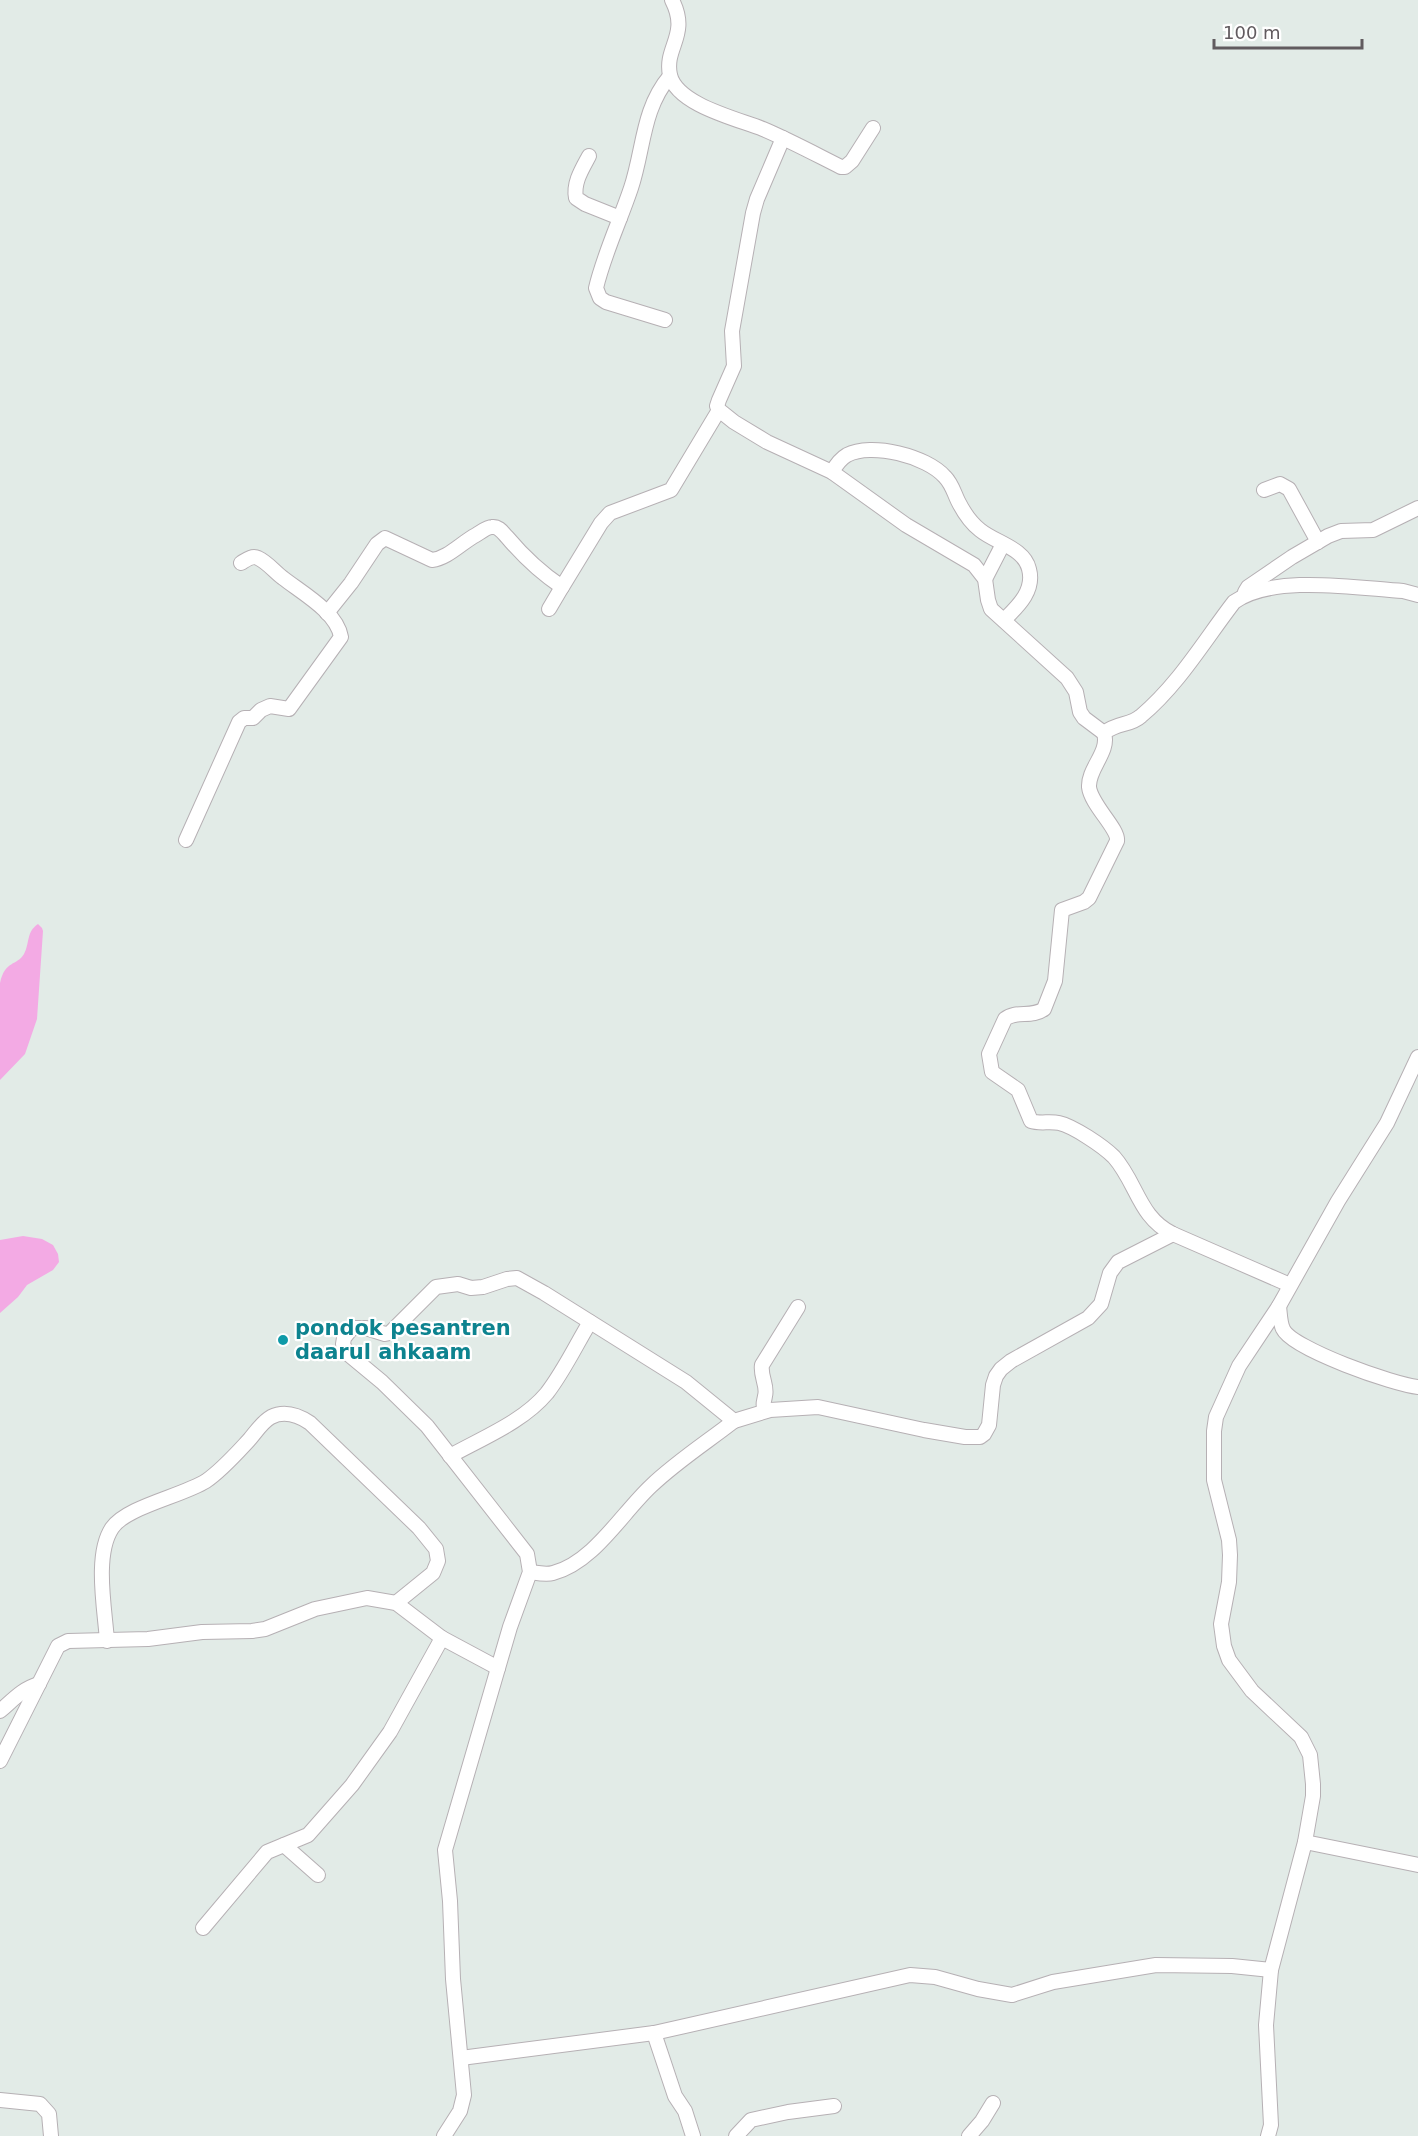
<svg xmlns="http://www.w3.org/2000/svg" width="1418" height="2136" viewBox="0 0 1418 2136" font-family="'DejaVu Sans',sans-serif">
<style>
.water{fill:#f3aae4}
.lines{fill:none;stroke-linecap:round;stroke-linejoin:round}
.minor-casing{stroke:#b6b0b4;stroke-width:16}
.minor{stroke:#fff;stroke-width:14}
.culture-dot{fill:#0f9aa8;stroke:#fff;stroke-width:2}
.labels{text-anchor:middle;stroke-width:4.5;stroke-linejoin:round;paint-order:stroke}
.culture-label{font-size:21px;font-weight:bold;fill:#0d838f;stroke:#fff;text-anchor:start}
</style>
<rect width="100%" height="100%" fill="#e2ebe7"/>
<g class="water">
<path d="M38,924L42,928L43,931L37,1019L25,1054L0,1080V983C5,960 17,966 24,954C30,943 26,932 38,924Z"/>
<polygon points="23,1236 42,1239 53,1245 58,1254 59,1262 53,1270 27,1285 18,1297 0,1313 0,1240"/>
</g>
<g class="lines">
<defs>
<g id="minor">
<path d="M672,0C690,35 664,47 670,75C677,105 738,119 763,129C789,140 815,154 841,167H845L852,161L873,128"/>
<polyline points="783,138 757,199 753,213 732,331 734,366 719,400 717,406 719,410 734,422 767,442 832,472 906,525 974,565 985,579 988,600 991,609 1067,678 1076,692 1080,712 1084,718 1104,733"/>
<path d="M589,156C582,169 573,183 576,198L585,204L620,218"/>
<path d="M665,320L606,302L600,298L596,288C604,254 620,221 631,188C644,149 642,109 670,76"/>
<path d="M832,472C836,465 840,459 847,455C871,442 927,456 945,477C952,484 954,493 958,501C963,511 971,523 980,530C996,543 1024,548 1029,569C1035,591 1017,607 1004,620"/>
<polyline points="1264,490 1280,484 1289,489 1318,542"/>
<polyline points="985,579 1003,544"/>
<polyline points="1245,592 1248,587 1292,557 1328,536 1341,531 1373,530 1418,508"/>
<polyline points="549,609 562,587"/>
<path d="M327,613L351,583L377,544L385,538L432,560C448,558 461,543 476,535C481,532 487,527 492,527C499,526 503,533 507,537C523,556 541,573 562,587L601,523L610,513L671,490L719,410"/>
<path d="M186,840L239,722L244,718H253L261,710L270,706L289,709L341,637C337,612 302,593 283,578C275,572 267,562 258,558C252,555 246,560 241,563"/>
<path d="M1290,1285L1173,1234C1139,1218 1137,1183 1114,1157C1103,1146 1073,1126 1059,1123C1050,1121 1039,1124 1031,1121L1018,1090L992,1072L989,1054L1005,1019C1016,1010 1032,1018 1044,1009L1055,981L1062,910L1084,902L1089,898L1117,841C1119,829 1091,805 1089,787C1088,768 1110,752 1104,733C1118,722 1130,726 1141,716C1179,684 1204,641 1234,602C1273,574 1356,588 1403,591L1418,595"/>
<path d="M1279,1306C1280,1314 1280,1323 1283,1329C1292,1349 1395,1385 1418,1387"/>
<path d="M765,1411C762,1404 764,1403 765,1396C768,1386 760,1376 762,1365L798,1307"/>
<path d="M450,1456C482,1438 523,1422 547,1393C564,1371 576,1345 590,1322"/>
<path d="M530,1572C537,1573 546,1575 553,1573C593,1563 622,1513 651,1486C676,1462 707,1442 734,1421"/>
<path d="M107,1641C105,1610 94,1555 112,1528C126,1507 182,1496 206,1481C222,1470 236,1454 249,1440C256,1432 262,1422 271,1417C285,1410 298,1415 310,1423L419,1528L436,1549L438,1561L433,1573L396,1603"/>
<path d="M0,1711C13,1700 22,1689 39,1684"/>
<polyline points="0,1761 58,1646 68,1641 148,1639 202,1632 252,1631 265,1629 315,1609 367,1598 396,1603 442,1638 498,1668"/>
<polyline points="1305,1842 1418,1865"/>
<polyline points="284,1845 318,1875"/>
<polyline points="203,1928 267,1852 308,1835 352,1785 390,1732 442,1638"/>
<polyline points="654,2033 675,2096 685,2111 693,2136"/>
<polyline points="461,2058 654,2033 910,1975 935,1977 978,1989 1012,1995 1053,1982 1156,1965 1232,1966 1271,1970"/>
<polyline points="0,2100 40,2104 49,2114 51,2136"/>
<polyline points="444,2136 460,2111 464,2095 453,1979 450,1901 445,1850 510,1627 530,1572 527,1554 427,1426 382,1382 347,1353 343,1344 344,1338 352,1328 366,1328 385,1334 390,1333 436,1287 458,1284 471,1288 483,1287 507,1279 517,1278 544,1293 686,1382 734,1421 770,1410 818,1407 924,1430 965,1437 980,1437 984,1434 989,1425 993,1385 996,1376 1001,1369 1011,1361 1088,1318 1101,1304 1110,1273 1118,1262 1173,1234"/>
<polyline points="736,2136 751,2120 788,2112 834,2106"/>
<polyline points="969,2136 982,2121 993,2103"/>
<polyline points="1268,2136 1271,2125 1266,2025 1271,1970 1305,1842 1313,1796 1313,1784 1310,1755 1301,1737 1252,1691 1229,1660 1224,1646 1221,1624 1229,1582 1230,1555 1229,1540 1214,1480 1214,1431 1216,1417 1239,1366 1279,1306 1338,1201 1387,1123 1418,1057"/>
</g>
</defs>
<use href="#minor" class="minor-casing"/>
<use href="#minor" class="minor"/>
</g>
<circle class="culture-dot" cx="283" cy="1340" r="6"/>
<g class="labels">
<g class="culture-label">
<text x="295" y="1335">pondok pesantren<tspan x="295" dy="24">daarul ahkaam</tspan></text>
</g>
</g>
<path d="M1214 39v9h148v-9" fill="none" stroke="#615b5f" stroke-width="3"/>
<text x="1223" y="39" font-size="18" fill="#615b5f" stroke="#ffffff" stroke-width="4.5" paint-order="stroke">100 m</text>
</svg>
